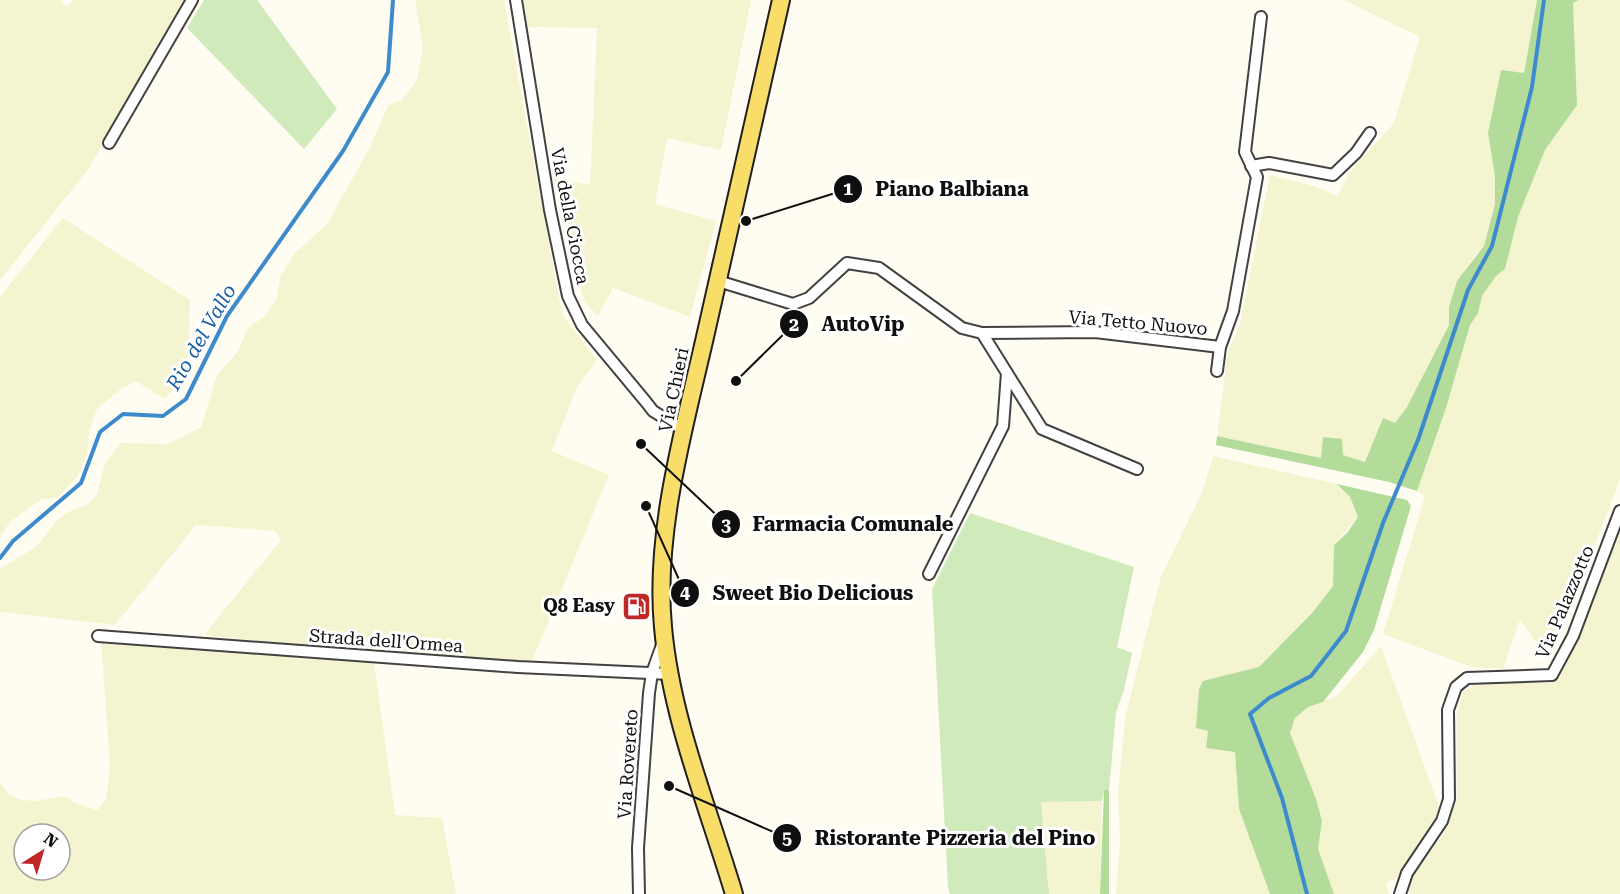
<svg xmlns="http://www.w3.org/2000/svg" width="1620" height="894" viewBox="0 0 1620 894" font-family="'Roboto Serif',serif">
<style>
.farmland{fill:#f5f4d1;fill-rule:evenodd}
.green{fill:#d0eabb}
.forest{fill:#b3db9a}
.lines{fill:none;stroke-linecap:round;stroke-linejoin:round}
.stream{stroke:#3d8bcd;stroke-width:4}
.minor-casing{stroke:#424242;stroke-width:14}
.primary-casing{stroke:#202020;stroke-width:20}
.minor{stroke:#fff;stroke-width:10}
.primary{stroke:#f8dd69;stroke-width:16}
.labels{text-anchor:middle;stroke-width:6;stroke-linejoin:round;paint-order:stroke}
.street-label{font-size:18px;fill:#0f0f0f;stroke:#fff}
.poi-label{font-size:18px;font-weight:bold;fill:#0f0f0f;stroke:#fff;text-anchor:end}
.water-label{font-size:20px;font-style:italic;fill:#185ea2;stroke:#fff}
.leader{fill:none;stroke:#0f0f0f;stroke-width:2}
.callout-dot{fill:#0f0f0f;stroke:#fff;stroke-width:2}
.mark-label{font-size:18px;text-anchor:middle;font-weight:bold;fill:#fff}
.callout-label{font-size:20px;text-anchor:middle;font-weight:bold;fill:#0f0f0f;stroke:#fff;stroke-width:6;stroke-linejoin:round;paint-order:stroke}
</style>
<rect width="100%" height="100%" fill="#fffdf2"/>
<g class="farmland">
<polygon points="0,0 60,0 66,7 74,0 186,0 89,168 0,280"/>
<polygon points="415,0 504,0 562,314 597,361 577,387 552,451 609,475 532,661 372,653 204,635 281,540 275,531 196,525 115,625 0,612 0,569 37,546 58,519 72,510 87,505 97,494 105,463 120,443 168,444 201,427 217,375 236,354 249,327 265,316 276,300 281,275 295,253 327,224 368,151 388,106 401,100 416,82 423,47"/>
<polygon points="523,0 751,0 721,150 667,138 655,204 716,221 690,317 613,288 598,316 584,301 552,177 590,185 597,28 528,27"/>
<polygon points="1344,0 1537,0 1524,73 1501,71 1488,133 1495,177 1495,204 1484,246 1474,257 1449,307 1449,325 1407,407 1395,423 1383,418 1365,462 1342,455 1341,439 1322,458 1217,436 1228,351 1240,325 1270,175 1314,186 1338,196 1348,174 1394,123 1420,37"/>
<polygon points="1579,0 1620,0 1620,479 1575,598 1557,630 1540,648 1520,620 1503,669 1471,667 1383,634 1425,496 1417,491 1446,408 1470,325 1478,313 1482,296 1496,276 1505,269 1518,217 1545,150 1577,105 1573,2"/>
<polygon points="63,218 190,300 188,361 180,382 164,399 136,381 122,388 97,409 89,432 87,453 78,476 57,498 42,499 11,521 0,536 0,297"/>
<polygon points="1213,456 1337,484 1350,497 1358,517 1334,545 1333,586 1313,612 1259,667 1235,674 1208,731 1206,748 1235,751 1239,809 1270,894 1116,894 1120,839 1118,795 1125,718 1161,576 1201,495"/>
<polygon points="1620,528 1620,894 1409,894 1410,879 1445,832 1457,798 1457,714 1463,692 1479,681 1552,683 1574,647"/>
<path d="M101,639L374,662L395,815L442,818L456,894H0V783L11,796L23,800L35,801L64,796L75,803L97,810L106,800L110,766ZM24,834H60V870H24Z"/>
<polygon points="1381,646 1441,812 1400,875 1386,884 1389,894 1334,894 1318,849 1322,821 1290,733 1295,718 1308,706 1336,697"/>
<polygon points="1102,801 1100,894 1049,894 1041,802"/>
</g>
<g class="green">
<polygon points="204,0 257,0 337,109 304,149 187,28"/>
<polygon points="970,513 1134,567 1117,647 1132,653 1124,690 1116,712 1109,790 1104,790 1102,801 1041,802 1049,894 950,894 948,887 932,589"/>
</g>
<g class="forest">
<polygon points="1537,0 1579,0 1573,3 1577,105 1545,150 1518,217 1505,269 1496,276 1482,296 1478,313 1470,325 1446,408 1417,491 1389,482 1216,445 1217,436 1321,458 1323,437 1342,439 1343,455 1365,462 1383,418 1395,423 1407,407 1449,325 1449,307 1457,281 1484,246 1495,204 1495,177 1488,133 1501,70 1524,73"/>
<polygon points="1337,484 1407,500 1411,506 1374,630 1363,652 1323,702 1308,707 1295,718 1290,733 1316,799 1322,821 1318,849 1334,894 1270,894 1239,809 1235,752 1206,748 1208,731 1196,728 1199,689 1203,681 1259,667 1313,612 1333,586 1334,545 1347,533 1358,517 1350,497"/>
<polygon points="1104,790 1109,790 1109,894 1100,894"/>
</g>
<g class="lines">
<g class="stream">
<polyline points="0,558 13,541 81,483 100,432 123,414 163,416 186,399 227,316 343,151 388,72 393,0"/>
<polyline points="1307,894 1282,798 1250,714 1269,698 1311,676 1346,631 1383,523 1418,440 1468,290 1492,246 1532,87 1544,0"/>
</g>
<defs>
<g id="minor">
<polyline points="516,0 550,210 568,296 582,325 646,402 653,411 684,430"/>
<polyline points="109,143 192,0"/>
<polyline points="1251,166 1269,163 1333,175 1356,153 1370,133"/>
<polyline points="718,281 793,304 809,298 847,263 879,268 962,328 982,333 1042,429 1137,469"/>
<polyline points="982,333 1095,332 1220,347"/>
<polyline points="1217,371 1220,347 1233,311 1257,177 1245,152 1261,17"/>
<polyline points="929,574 1003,426 1007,373"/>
<polyline points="98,636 518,667 671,674"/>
<polyline points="639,894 638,848 649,693 652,673 663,642"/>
<polyline points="1400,894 1407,873 1442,821 1449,799 1448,710 1456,687 1467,678 1552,675 1573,636 1620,511"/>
</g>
<path id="primary" d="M734,894C708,807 671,718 663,627C654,533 684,429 705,337C731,225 755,112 781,0"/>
</defs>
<use href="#minor" class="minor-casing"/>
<use href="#primary" class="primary-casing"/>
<use href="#minor" class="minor"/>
<use href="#primary" class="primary"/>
</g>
<defs>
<symbol id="fuel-square" viewBox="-11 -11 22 22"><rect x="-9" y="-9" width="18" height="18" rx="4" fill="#c02827" stroke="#fff"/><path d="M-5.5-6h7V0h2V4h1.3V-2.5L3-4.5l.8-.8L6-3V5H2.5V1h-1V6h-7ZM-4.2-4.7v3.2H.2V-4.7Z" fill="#fff"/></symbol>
</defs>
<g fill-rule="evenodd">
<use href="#fuel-square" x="620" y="590" width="33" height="33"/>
</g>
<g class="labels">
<g class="street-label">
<text transform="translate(570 216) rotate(79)" y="6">Via della Ciocca</text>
<text transform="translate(1138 323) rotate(5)" y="6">Via Tetto Nuovo</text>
<text transform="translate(674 390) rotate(-78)" y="6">Via Chieri</text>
<text transform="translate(1565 602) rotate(-67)" y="6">Via Palazzotto</text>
<text transform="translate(386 641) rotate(4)" y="6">Strada dell'Ormea</text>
<text transform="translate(628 764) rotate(-86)" y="6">Via Rovereto</text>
</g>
<g class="poi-label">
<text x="615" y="612">Q8 Easy</text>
</g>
<g class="water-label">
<text transform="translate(201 337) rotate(-60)" y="7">Rio del Vallo</text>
</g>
</g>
<path class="leader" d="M746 221L848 189M736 381L794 324M641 444L726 524M646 506L685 593M669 786L787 838"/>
<g class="callout-dot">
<circle cx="746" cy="221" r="6"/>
<circle cx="736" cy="381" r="6"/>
<circle cx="641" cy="444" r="6"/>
<circle cx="646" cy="506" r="6"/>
<circle cx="669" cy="786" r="6"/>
<circle cx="848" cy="189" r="15"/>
<circle cx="794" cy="324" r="15"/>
<circle cx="726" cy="524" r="15"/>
<circle cx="685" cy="593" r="15"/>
<circle cx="787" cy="838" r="15"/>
</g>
<g class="mark-label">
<text x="848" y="195">1</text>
<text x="794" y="331">2</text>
<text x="726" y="531">3</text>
<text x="685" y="599">4</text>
<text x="787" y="844">5</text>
</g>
<g class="callout-label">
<text x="952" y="196">Piano Balbiana</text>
<text x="863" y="331">AutoVip</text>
<text x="853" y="531">Farmacia Comunale</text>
<text x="813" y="600">Sweet Bio Delicious</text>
<text x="955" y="845">Ristorante Pizzeria del Pino</text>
</g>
<g transform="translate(42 852) rotate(37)"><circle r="28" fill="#ffffff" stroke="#9f9f9f" stroke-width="1.5"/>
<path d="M0-4.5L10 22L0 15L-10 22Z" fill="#c02827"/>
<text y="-9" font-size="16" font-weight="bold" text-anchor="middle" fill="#0f0f0f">N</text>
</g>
</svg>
